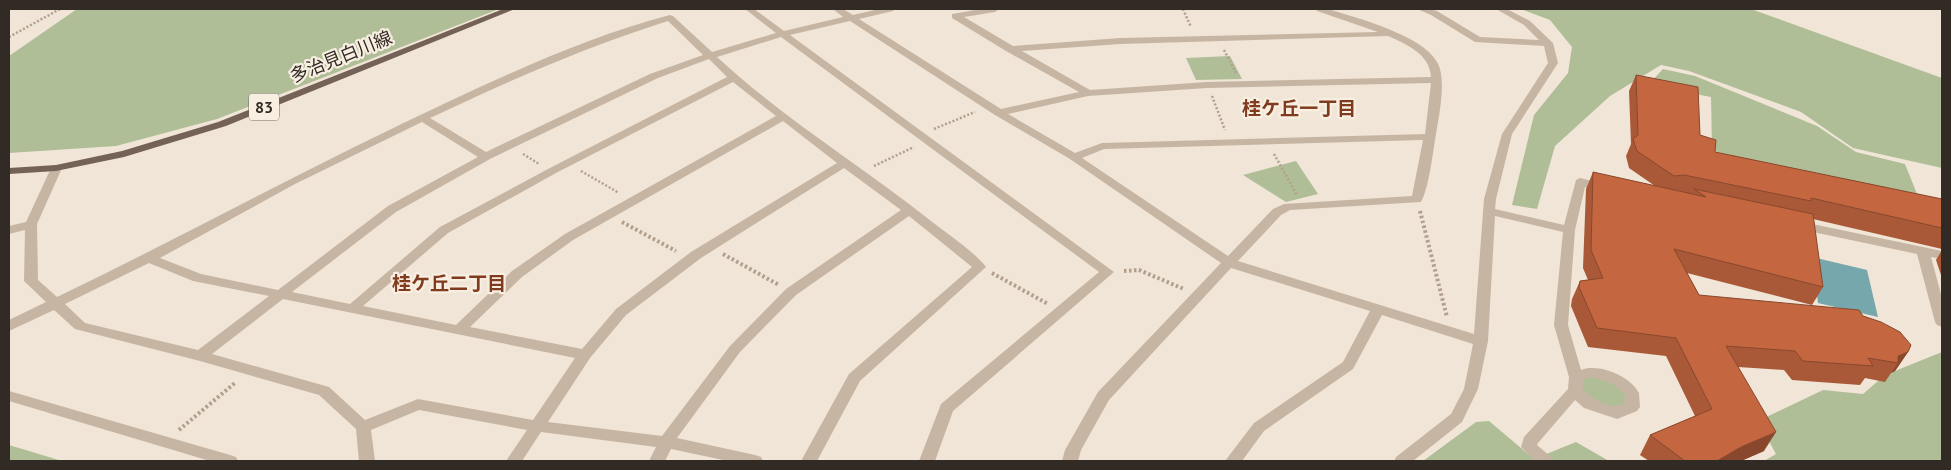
<svg xmlns="http://www.w3.org/2000/svg" width="1951" height="470" viewBox="0 0 1951 470" font-family="'PT Sans','Noto Sans JP',sans-serif">
<style>
.green{fill:#afbe97}
.water{fill:#76a7ac}
.lines{fill:none;stroke-linecap:round;stroke-linejoin:round}
.path-far1{stroke:#b39f8d;stroke-width:2.5;stroke-dasharray:2 2;stroke-linecap:butt}
.path{stroke:#b39f8d;stroke-width:4;stroke-dasharray:2.5 2.5;stroke-linecap:butt}
.minor{fill:#c7b5a3;fill-rule:evenodd}
.major{fill:#746256;fill-rule:evenodd}
.wall{fill:#a95937}
.shaded-wall{fill:#89482d}
.building{fill:#c46740;stroke:#89482d}
.labels{text-anchor:middle;stroke-width:4.5;stroke-linejoin:round;paint-order:stroke}
.shield{fill:#f8efe2;stroke:#6d655e;stroke-width:1}
.shield-label{font-size:16px;font-weight:bold;fill:#322a25}
.street-label{font-size:18px;fill:#322a25;stroke:#f8efe2}
.neighbourhood-label{font-size:19px;font-weight:bold;fill:#803b1f;stroke:#f8efe2}
</style>
<rect width="100%" height="100%" fill="#f0e5d6"/>
<g class="green">
<polygon points="77,9 499,9 217,119 116,146 9,153 9,56"/>
<polygon points="1521,9 1751,9 1942,78 1942,168 1853,148 1801,112 1689,71 1661,65 1610,96 1555,146 1537,209 1512,205 1534,115 1568,73 1572,47 1550,20"/>
<polygon points="1230,56 1242,79 1196,80 1186,58"/>
<polygon points="1663,69 1695,76 1817,126 1856,152 1905,164 1921,204 1721,162 1721,153 1712,150 1711,97 1648,85"/>
<polygon points="1296,161 1318,194 1286,202 1243,175"/>
<polygon points="1942,352 1942,461 1764,461 1776,454 1758,421 1823,390 1863,394 1885,375"/>
<polygon points="1590,372 1619,380 1632,393 1617,413 1589,404 1576,377"/>
<polygon points="1489,421 1534,459 1576,442 1609,461 1423,461 1476,422"/>
<polygon points="9,445 62,461 9,461"/>
</g>
<polygon class="water" points="1812,257 1867,270 1878,317 1818,303"/>
<g class="lines">
<g class="path-far1">
<polyline points="1183,9 1191,27"/>
<polyline points="9,37 60,9"/>
<polyline points="1224,50 1236,73"/>
<polyline points="1212,96 1225,130"/>
<polyline points="934,129 975,112"/>
<polyline points="523,154 539,164"/>
<polyline points="1274,154 1297,195"/>
<polyline points="874,166 914,147"/>
<polyline points="581,171 619,193"/>
</g>
<g class="path">
<polyline points="1420,211 1447,317"/>
<polyline points="622,222 676,251"/>
<polyline points="723,254 779,285"/>
<polyline points="1124,271 1139,270 1184,289"/>
<polyline points="992,273 1048,304"/>
<polyline points="179,430 236,382"/>
</g>
<g class="minor">
<path d="M745,9H754L784,31L843,17L833,9H843L853,15L879,9H894L893,11L859,19L1001,109L1079,92L1006,51L952,18V14L981,9H999L995,12L964,17L1013,46L1120,38L1378,32L1317,11L1316,9H1328C1357,18 1422,35 1437,62C1447,78 1439,116 1436,134C1433,151 1429,188 1421,202L1290,210L1281,215L1238,261L1474,334L1484,199L1502,134L1548,63L1544,46L1475,42L1431,15L1417,9H1430L1437,11L1480,37L1539,40L1524,25L1496,9H1507L1530,21L1553,43L1558,63L1512,134L1496,199L1495,209L1564,225L1576,180L1580,178L1609,185L1611,188L1605,192L1585,187L1575,230L1568,325L1581,370C1599,363 1630,376 1639,393L1640,407L1637,411L1617,419L1584,408L1575,400L1538,443L1537,445L1551,457L1553,461H1535L1521,447L1524,437L1568,389L1569,377L1554,325L1563,232L1495,216L1488,341L1478,389L1462,422L1413,461H1394L1396,457L1451,414L1464,389L1473,344L1382,315L1353,369L1264,431L1242,461H1225L1254,423L1343,362L1370,311L1231,268L1109,400L1081,450L1078,461H1062L1065,450L1098,392L1221,263L1070,159L995,115L850,21L790,35L1114,272L953,411L935,461H919L941,404L1099,272L781,37L717,57C783,118 860,165 931,221C945,232 977,254 986,267L860,381L817,461H801L849,374L972,267L909,216L796,295L740,352L677,438L755,455L761,457L763,461H728L671,449L665,461H649L656,447L541,432L522,461H506L527,430L419,410L371,430L375,461H359L356,429L319,395L200,361L75,329L54,310L9,331V320L46,302L24,281L25,230L9,234V226L26,222L52,166L56,165L62,168L37,224L38,280L57,297C190,233 318,162 452,100C523,67 594,35 670,15L673,16L712,52L776,33ZM668,21L703,55L650,74L486,152L430,118C509,81 585,47 668,21ZM1388,36C1406,44 1430,54 1431,77L1207,82L1090,90L1022,51L1120,44ZM709,59L727,77L548,169L440,227L350,304L292,292L396,212L490,159L658,78ZM733,82L776,116L565,234L512,271L456,325L363,306L448,233L556,173ZM1431,83L1425,134L1102,143L1075,153L1008,114L1088,96L1207,88ZM783,121L837,163L691,252L616,309L582,349L470,327L522,277L573,240ZM422,122L478,157L388,206L278,290L201,274L160,258L295,184ZM1423,140L1412,196L1284,204L1273,209L1228,256L1082,158L1104,149ZM844,168L901,210L786,289L730,346L662,436L548,422L590,358L626,315L701,258ZM149,263L193,281L269,296L198,350L85,323L65,304ZM283,299L575,358L533,420L418,399L365,420L329,387L212,354ZM1591,377L1614,384L1625,395L1624,404C1609,410 1594,400 1583,389V380Z"/>
<polygon points="1798,221 1942,251 1942,259 1931,257 1942,298 1942,327 1937,325 1935,322 1917,254 1794,228 1792,225"/>
<polygon points="9,391 230,455 236,457 238,461 210,461 9,401"/>
</g>
<polygon class="major" points="503,9 515,9 226,126 124,157 56,171 9,174 9,168 56,165 122,151 218,122"/>
</g>
<g class="wall">
<polygon points="1636,75 1700,135 1715,152 1942,199 1942,249 1813,219 1823,287 1812,305 1687,273 1699,295 1863,316 1908,352 1895,371 1891,373 1885,382 1865,378 1860,385 1792,380 1784,370 1738,367 1764,451 1741,461 1649,461 1640,455 1650,435 1695,416 1666,356 1588,347 1571,306 1572,299 1580,281 1588,280 1583,268 1586,189 1593,172 1655,186 1629,168 1626,156 1631,144 1629,91"/>
<polygon points="1942,250 1942,278 1936,260"/>
</g>
<g class="shaded-wall">
<polygon points="1908,352 1895,371 1891,373 1898,363 1898,356"/>
<polygon points="1776,432 1764,451 1741,461 1717,461 1741,447"/>
</g>
<g class="building">
<polygon points="1636,75 1698,87 1700,135 1716,140 1715,152 1942,199 1942,228 1811,198 1811,201 1684,175 1674,176 1637,151 1633,139 1638,135"/>
<polygon points="1593,172 1706,197 1694,189 1813,214 1823,287 1674,249 1699,295 1859,310 1863,316 1881,322 1900,332 1911,345 1908,352 1898,356 1898,363 1868,358 1873,366 1803,361 1795,351 1726,346 1776,432 1741,447 1717,461 1685,461 1650,435 1712,409 1676,338 1597,328 1579,287 1580,281 1603,278 1591,250"/>
</g>
<g class="labels">
<rect class="shield" x="249" y="93.5" width="30" height="27" rx="4"/>
<g class="shield-label">
<text x="264" y="113">83</text>
</g>
<g class="street-label">
<text transform="translate(341 57) rotate(-22)" y="6">多治見白川線</text>
</g>
<g class="neighbourhood-label">
<text x="1299" y="115">桂ケ丘一丁目</text>
<text x="449" y="290">桂ケ丘二丁目</text>
</g>
</g>
<rect width="1951" height="470" fill="none" stroke="#322a25" stroke-width="20"/>
</svg>
